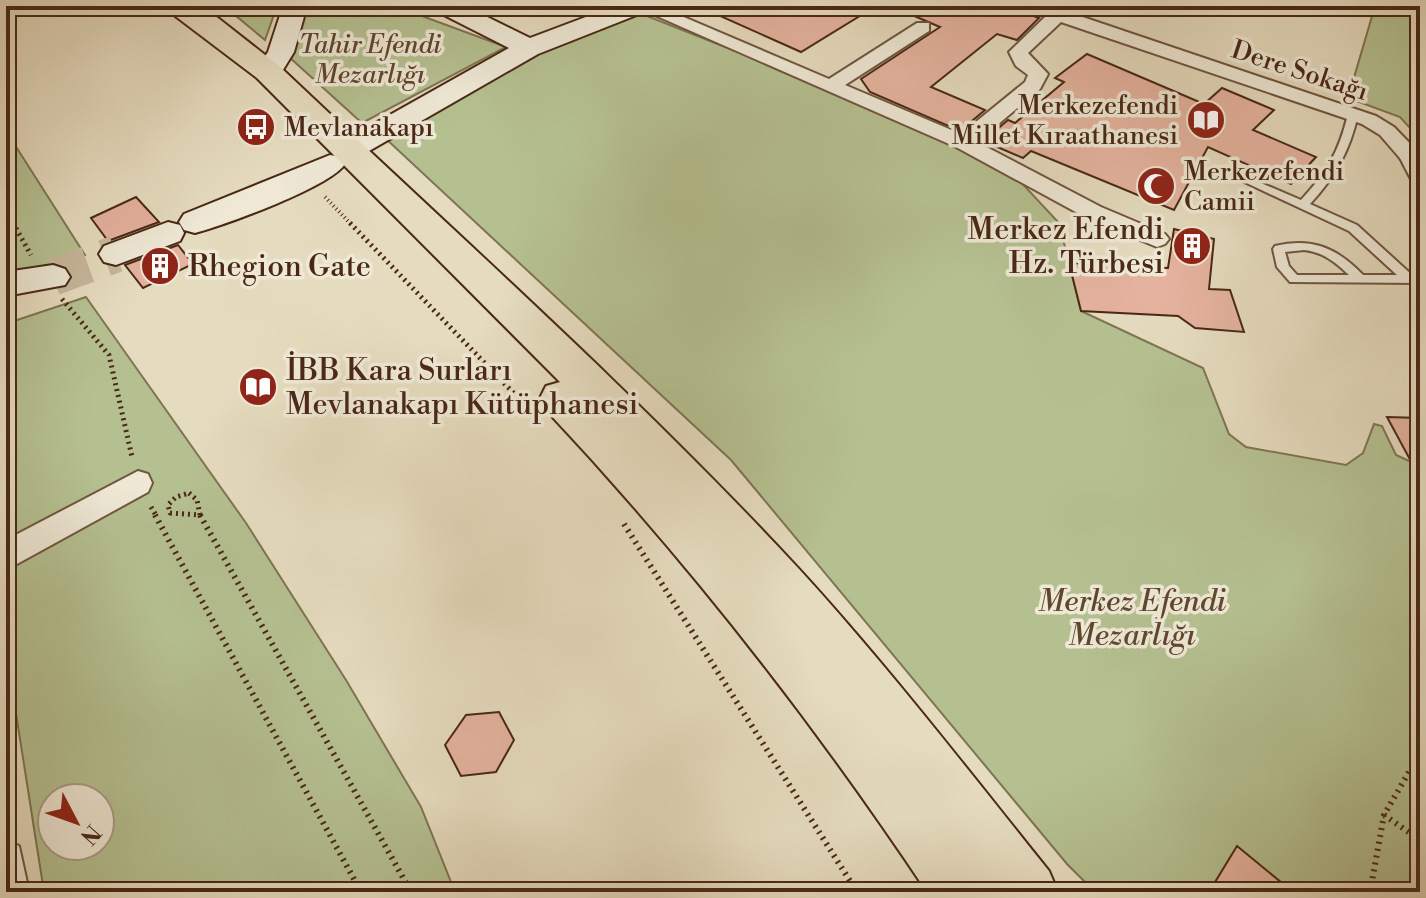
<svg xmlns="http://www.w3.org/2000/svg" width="1426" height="898" viewBox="0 0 1426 898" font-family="'Libre Bodoni',serif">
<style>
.green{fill:#b5c091;stroke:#7f7453;stroke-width:2;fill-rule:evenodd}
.building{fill:#e4b29e;stroke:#492815;stroke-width:2}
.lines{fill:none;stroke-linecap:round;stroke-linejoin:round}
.secondary-tunnel{stroke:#c6b79c;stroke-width:37;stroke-dasharray:37 18;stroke-linecap:butt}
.lane-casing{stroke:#70553f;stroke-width:4}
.street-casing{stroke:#70553f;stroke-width:4}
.secondary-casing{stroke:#492815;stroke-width:4}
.primary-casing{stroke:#492815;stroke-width:4}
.path-far2{stroke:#492815;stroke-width:4;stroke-dasharray:1 3;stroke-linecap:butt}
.path-far1{stroke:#492815;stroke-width:5;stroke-dasharray:2 4;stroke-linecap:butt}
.path{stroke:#492815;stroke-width:6;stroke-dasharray:2 5;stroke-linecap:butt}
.lane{fill:#eee8d5;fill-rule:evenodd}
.street{fill:#eee8d5;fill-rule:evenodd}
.secondary{fill:#eee8d5;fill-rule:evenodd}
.primary{fill:#e5dbbe;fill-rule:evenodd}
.labels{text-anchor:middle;stroke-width:7;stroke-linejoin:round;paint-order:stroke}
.far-park-label{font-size:26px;font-style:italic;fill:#5f462e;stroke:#eee8d5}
.far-street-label{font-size:26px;fill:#492815;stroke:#eee8d5}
.far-poi-label{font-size:26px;fill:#492815;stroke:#eee8d5;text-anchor:start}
.poi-label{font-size:30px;fill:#492815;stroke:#eee8d5;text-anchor:start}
.park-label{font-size:30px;font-style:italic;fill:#5f462e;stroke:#eee8d5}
</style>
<rect width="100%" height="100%" fill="#e5dbbe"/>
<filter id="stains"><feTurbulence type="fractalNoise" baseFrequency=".0025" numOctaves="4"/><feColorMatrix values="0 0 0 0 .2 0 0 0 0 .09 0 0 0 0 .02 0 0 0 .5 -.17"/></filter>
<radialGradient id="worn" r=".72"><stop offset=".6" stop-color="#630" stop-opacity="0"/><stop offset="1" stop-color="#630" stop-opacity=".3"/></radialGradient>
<g class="green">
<polygon points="224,6 277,6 265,40"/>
<polygon points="306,6 395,6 506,47 362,123 289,57"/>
<polygon points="1375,6 1420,6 1420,139 1400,117 1348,98"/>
<polygon points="637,12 796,75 960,148 1018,179 1059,223 1081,311 1203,368 1229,434 1246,447 1346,465 1363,453 1374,424 1382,426 1396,455 1420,466 1420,892 1095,892 1067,864 731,460 385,138 532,54"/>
<polygon points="6,131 85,255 53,267 6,275"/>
<path d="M86,297L246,523L346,680L421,807L455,892H44L15,707L6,691V338L8,323ZM52,798H100V846H52Z"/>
</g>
<g class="building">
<polygon points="698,6 762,6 776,13 789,6 876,6 801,52"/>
<polygon points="891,6 1006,6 1039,18 1017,40 997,34 931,87 985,110 960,131 870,92 861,79 940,27"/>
<polygon points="1087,54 1204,104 1222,88 1274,110 1253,130 1316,157 1291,184 1208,147 1174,210 1031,151 1023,158 983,141 1008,120 1015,123 1064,82 1055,78"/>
<polygon points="136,197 159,222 108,241 91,218"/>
<polygon points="1174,229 1214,239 1209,289 1230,290 1244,332 1195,328 1178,316 1081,311 1069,263 1168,268"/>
<polygon points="178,245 193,264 143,288 125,265"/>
<polygon points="1387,417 1420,418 1420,478"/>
<polygon points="499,712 514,740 496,772 461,776 445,745 466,715"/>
<polygon points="1237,846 1293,892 1209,892"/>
</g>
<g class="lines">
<polyline class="secondary-tunnel" points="53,277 116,254"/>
<defs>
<g id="lane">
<path d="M1353,111L1358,114C1350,151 1335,177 1310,204L1357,225L1412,275H1420V283L1290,282L1277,267L1273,249L1275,246C1312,237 1337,248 1363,275H1397L1349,231L1238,179L1243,176L1247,177L1301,200C1327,172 1339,152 1348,114ZM1304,250C1323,252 1335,262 1349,275H1297L1289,266L1285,252Z"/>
<path d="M1402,149C1415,157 1420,176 1420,190L1415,187L1397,152Z"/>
</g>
<g id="street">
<polygon points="634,6 658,6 829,79 917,23 929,23 929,31 845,85 961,134 1025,82 1028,75 1016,66 1009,52 1046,16 1024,6 1050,6 1376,116 1394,127 1420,154 1420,174 1412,172 1380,135 1362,124 1061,22 1028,53 1048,74 1040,89 977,142 1101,207 1165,234 1169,239 1165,244 1157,247 1085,217 956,147"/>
<polygon points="138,471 148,474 152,483 148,492 6,570 6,540"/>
<polygon points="6,840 19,846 29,892 6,892"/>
</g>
<g id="secondary">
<polygon points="283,6 307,6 294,52 278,78 258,78 254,72 268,52"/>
<polygon points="433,6 465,6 530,38 615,6 650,6 647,11 538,54 362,155 340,155 336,149 340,143 509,48 436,11"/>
<path d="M330,155L341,157L345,164C330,187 225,225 195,233L184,230L179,222L184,214Z"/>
<polygon points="168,222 180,225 184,233 180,241 116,265 104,262 99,254 104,246"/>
<polygon points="53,265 65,269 70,277 65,285 6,296 6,272"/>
</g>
<path id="primary" d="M162,6H196L218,18L279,66C453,231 635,392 799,569C887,665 967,769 1049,871L1058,892H927C813,721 687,560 546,410L540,398L546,386L560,382L257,78Z"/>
</defs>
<use href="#lane" class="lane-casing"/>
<use href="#street" class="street-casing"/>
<use href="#secondary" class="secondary-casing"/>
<use href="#primary" class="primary-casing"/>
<g class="path-far2">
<polyline points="325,197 352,225"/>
<polyline points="6,210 14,225"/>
</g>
<g class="path-far1">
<polyline points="13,223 31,255"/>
<polyline points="350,223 526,406"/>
<polyline points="62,299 109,355 132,457"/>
<polygon points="189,493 197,500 200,515 170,513 168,505 176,497"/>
<polyline points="151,507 157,517"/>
</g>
<g class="path">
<polyline points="155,515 361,892"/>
<polyline points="200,515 411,892"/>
<polyline points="624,524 857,892"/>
<polyline points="1384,815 1420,840"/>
<polyline points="1370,892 1384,815 1420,753"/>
</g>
<use href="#lane" class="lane"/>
<use href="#street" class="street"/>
<use href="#secondary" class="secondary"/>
<use href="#primary" class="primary"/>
</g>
<defs>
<symbol id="library-disc" viewBox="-11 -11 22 22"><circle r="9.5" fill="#8f2418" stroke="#eee8d5"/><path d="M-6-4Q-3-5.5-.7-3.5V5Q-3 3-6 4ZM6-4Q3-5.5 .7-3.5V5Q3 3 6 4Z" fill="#fff"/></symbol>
<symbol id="bus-disc" viewBox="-11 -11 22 22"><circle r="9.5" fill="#8f2418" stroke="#eee8d5"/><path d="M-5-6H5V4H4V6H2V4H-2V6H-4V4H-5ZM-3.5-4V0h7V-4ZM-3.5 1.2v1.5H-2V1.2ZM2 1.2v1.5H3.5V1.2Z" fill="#fff"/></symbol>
<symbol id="mosque-disc" viewBox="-11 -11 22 22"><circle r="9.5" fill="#8f2418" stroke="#eee8d5"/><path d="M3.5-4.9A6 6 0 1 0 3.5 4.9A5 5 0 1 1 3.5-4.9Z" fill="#fff"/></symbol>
<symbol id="building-disc" viewBox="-11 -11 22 22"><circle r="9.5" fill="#8f2418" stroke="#eee8d5"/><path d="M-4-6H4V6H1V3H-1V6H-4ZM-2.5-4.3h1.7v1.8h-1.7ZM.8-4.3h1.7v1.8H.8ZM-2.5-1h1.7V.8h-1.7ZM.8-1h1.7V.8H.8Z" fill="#fff"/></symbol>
</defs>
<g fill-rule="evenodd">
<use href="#library-disc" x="1184" y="98" width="44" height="44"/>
<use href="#bus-disc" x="234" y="105" width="44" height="44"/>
<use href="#mosque-disc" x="1134" y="164" width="44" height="44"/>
<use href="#building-disc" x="1170" y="224" width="44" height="44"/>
<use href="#building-disc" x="138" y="244" width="44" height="44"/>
<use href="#library-disc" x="236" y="365" width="44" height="44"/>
</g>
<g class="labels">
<g class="far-park-label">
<text x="370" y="53">Tahir Efendi<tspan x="370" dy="30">Mezarlığı</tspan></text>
</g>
<g class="far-street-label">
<text transform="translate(1300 70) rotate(18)" y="9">Dere Sokağı</text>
</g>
<g class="far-poi-label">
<text x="1178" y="114" text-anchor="end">Merkezefendi<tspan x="1178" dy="30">Millet Kıraathanesi</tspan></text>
<text x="284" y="136">Mevlanakapı</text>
<text x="1184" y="180">Merkezefendi<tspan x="1184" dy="30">Camii</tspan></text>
</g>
<g class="poi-label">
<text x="1164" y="239" text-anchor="end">Merkez Efendi<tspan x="1164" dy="34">Hz. Türbesi</tspan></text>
<text x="188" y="276">Rhegion Gate</text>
<text x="286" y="380">İBB Kara Surları<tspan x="286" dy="34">Mevlanakapı Kütüphanesi</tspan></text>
</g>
<g class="park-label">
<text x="1132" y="611">Merkez Efendi<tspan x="1132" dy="34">Mezarlığı</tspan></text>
</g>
</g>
<rect width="1426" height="898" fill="none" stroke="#e5dbbe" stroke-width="32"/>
<rect x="8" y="8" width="1410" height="882" fill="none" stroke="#492815" stroke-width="4"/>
<rect x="16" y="16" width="1394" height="866" fill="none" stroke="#492815" stroke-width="2"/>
<g transform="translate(76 822) rotate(131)"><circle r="38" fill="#eee8d5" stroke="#ac9b88" stroke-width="2"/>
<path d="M0-6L14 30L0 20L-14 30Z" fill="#8f2418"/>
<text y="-12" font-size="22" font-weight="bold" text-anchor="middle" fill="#492815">N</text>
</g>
<rect width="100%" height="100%" filter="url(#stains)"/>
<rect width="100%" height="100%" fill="url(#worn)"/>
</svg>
